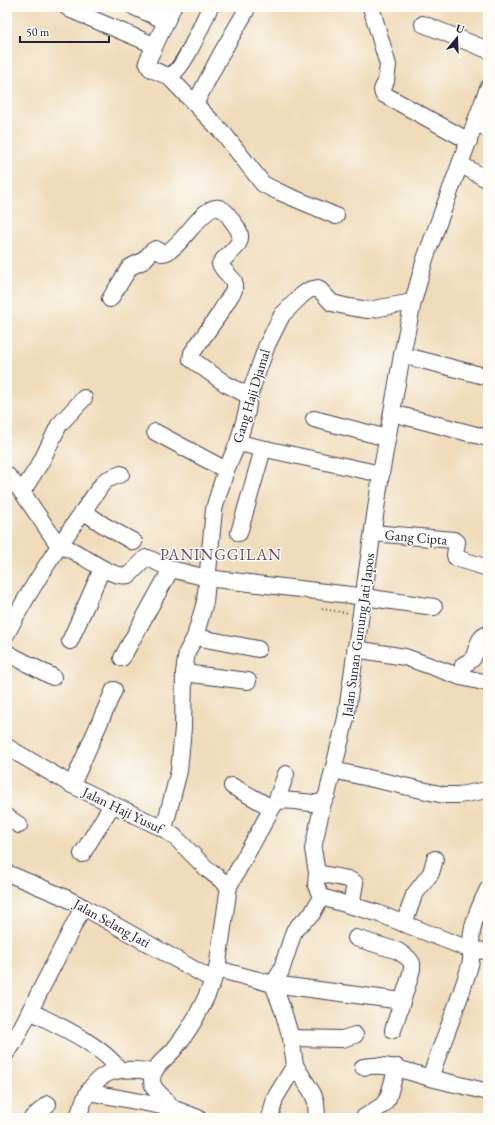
<svg xmlns="http://www.w3.org/2000/svg" width="495" height="1125" viewBox="0 0 495 1125" font-family="'EB Garamond',serif">
<style>
.lines{fill:none;stroke-linecap:round;stroke-linejoin:round}
.minor-casing{stroke:#413e4e;stroke-width:18}
.path{stroke:#413e4e;stroke-width:2;stroke-dasharray:1 3;stroke-linecap:butt}
.minor{stroke:#fff;stroke-width:16}
.labels{text-anchor:middle;stroke-width:3;stroke-linejoin:round;paint-order:stroke}
.street-label{font-size:14px;fill:#22223b;stroke:#fdfcf7}
.quarter-label{font-size:16px;letter-spacing:1px;fill:#634c6a;stroke:#fdfcf7}
</style>
<rect width="100%" height="100%" fill="#fdfcf7"/>
<filter id="ink" filterUnits="userSpaceOnUse"><feTurbulence type="fractalNoise" baseFrequency=".025" numOctaves="2"/><feDisplacementMap in="SourceGraphic" scale="8" xChannelSelector="R" yChannelSelector="G"/><feConvolveMatrix kernelMatrix="1 2 1 2 8 2 1 2 1" color-interpolation-filters="sRGB"/></filter>
<filter id="wash" filterUnits="userSpaceOnUse"><feTurbulence type="fractalNoise" baseFrequency=".012" numOctaves="4" result="noise"/><feDisplacementMap in="SourceGraphic" scale="16" xChannelSelector="R" yChannelSelector="G"/><feGaussianBlur stdDeviation="0.9" result="paint"/><feColorMatrix in="noise" values="0 0 0 0 0 0 0 0 0 0 0 0 0 0 0 0 0 1.4 0 .05"/><feComposite in="paint" operator="in"/></filter>
<g filter="url(#wash)">
<rect width="100%" height="100%" fill="#f0dcba"/>
</g>
<g filter="url(#ink)">
<g class="lines">
<defs>
<g id="minor">
<polyline points="67,7 71,10 154,45"/>
<polyline points="134,7 166,21"/>
<path d="M173,7L147,62L150,68C156,71 164,76 170,75C182,73 204,20 210,7"/>
<polyline points="245,7 246,11 221,54 195,104 224,134 263,184 277,191 336,216"/>
<polyline points="371,7 388,65 386,81 382,90 383,94 469,141"/>
<polyline points="423,24 488,50"/>
<polyline points="168,76 195,104"/>
<polyline points="475,122 488,129"/>
<polyline points="460,164 488,180"/>
<path d="M110,299L130,267L143,261L152,251L156,249L162,253C180,254 205,196 223,210C227,212 230,218 233,222C236,226 241,232 240,238C239,249 225,255 220,264L224,270L234,281V290L218,316L192,353L191,359L226,384L249,396"/>
<polyline points="402,355 488,377"/>
<polyline points="392,413 488,438"/>
<polyline points="314,419 387,438"/>
<polyline points="155,432 226,470"/>
<polyline points="238,443 381,474"/>
<polyline points="7,475 22,492 59,546"/>
<polyline points="22,492 41,462 59,425 84,398"/>
<polyline points="83,511 105,526 134,542"/>
<polyline points="239,533 263,449"/>
<polyline points="373,533 454,540 457,542 455,555 456,558 488,568"/>
<path d="M59,546C63,547 67,548 71,550C86,557 112,579 129,575L146,558H148L171,569L207,578L350,595L434,607"/>
<path d="M7,633C34,580 69,531 103,483L106,480L121,474"/>
<polyline points="195,637 258,649"/>
<polyline points="70,641 102,569"/>
<polyline points="355,649 405,657 461,677 488,683"/>
<polyline points="7,653 53,677"/>
<polyline points="122,658 171,569"/>
<polyline points="184,673 248,681"/>
<path d="M461,677L463,665C466,663 471,661 473,658C478,649 477,637 488,634"/>
<polyline points="7,747 72,785 164,829 175,837 208,870 229,886"/>
<polyline points="333,770 444,795 459,795 488,790"/>
<polyline points="72,785 114,690"/>
<polyline points="232,786 272,808"/>
<polyline points="276,802 286,774"/>
<polyline points="7,817 19,825"/>
<polyline points="164,829 179,771 183,728 184,673 187,652 195,637 205,602 214,510 216,502 226,470 238,443 247,411 249,396 267,345 282,315 302,295 309,290 318,288 332,303 349,307 368,310 413,302"/>
<polyline points="82,854 112,805"/>
<polyline points="7,873 64,897 83,907 213,980"/>
<polyline points="317,873 348,879 355,883 351,906"/>
<polyline points="321,897 377,913 471,950 488,951"/>
<polyline points="321,897 316,885 317,873 313,849 323,802"/>
<polyline points="404,924 414,895 431,873 435,859"/>
<polyline points="356,938 398,951 408,958 412,963 412,969 409,980 393,1030"/>
<polyline points="217,969 273,984 402,1001"/>
<polyline points="273,984 283,1011 291,1038 295,1065 313,1094 316,1102 317,1118"/>
<polyline points="273,984 281,971 294,931 299,925 312,914 321,897"/>
<path d="M30,1011C59,1026 99,1043 120,1070"/>
<polyline points="291,1038 342,1039 355,1035"/>
<polyline points="7,1052 13,1044 83,907"/>
<path d="M363,1067C387,1062 408,1072 431,1078C450,1083 469,1087 488,1092"/>
<path d="M430,1078C443,1040 459,1003 470,965C473,955 470,942 472,932C474,917 482,902 488,889"/>
<polyline points="88,1092 172,1108 198,1118"/>
<polyline points="32,1118 48,1104"/>
<path d="M78,1118C90,1074 110,1064 153,1072"/>
<path d="M176,1118C173,1112 171,1106 167,1101C161,1094 152,1090 152,1080C152,1066 168,1058 175,1048C193,1026 208,996 217,969L229,886L272,808L276,802C291,797 308,806 323,802L327,795L346,718L381,474L402,355L413,302L425,259L488,88"/>
<polyline points="270,1118 275,1098 295,1065"/>
<polyline points="363,1118 383,1105 388,1098 397,1067"/>
</g>
</defs>
<use href="#minor" class="minor-casing"/>
<polyline class="path" points="322,609 348,613"/>
<use href="#minor" class="minor"/>
</g>
</g>
<g class="labels">
<g class="street-label">
<text transform="translate(251 396) rotate(-73)" y="5">Gang Haji Djamal</text>
<text transform="translate(416 537) rotate(5)" y="5">Gang Cipta</text>
<text transform="translate(358 635) rotate(-82)" y="5">Jalan Sunan Gunung Jati Japos</text>
<text transform="translate(123 810) rotate(26)" y="5">Jalan Haji Yusuf</text>
<text transform="translate(112 923) rotate(29)" y="5">Jalan Selang Jati</text>
</g>
<g class="quarter-label">
<text x="221" y="560">PANINGGILAN</text>
</g>
</g>
<rect width="495" height="1125" fill="none" stroke="#fdfcf7" stroke-width="24"/>
<g transform="translate(457 38) rotate(19)" stroke="#fdfcf7" stroke-width="3" paint-order="stroke">
<path d="M0-3L7 15L0 10L-7 15Z" fill="#22223b"/>
<text y="-6" font-size="11" font-weight="bold" text-anchor="middle" fill="#22223b">U</text>
</g>
<path d="M20 36v6h89v-6" fill="none" stroke="#22223b" stroke-width="2"/>
<text x="26" y="36" font-size="12" fill="#22223b" stroke="#fdfcf7" stroke-width="3" paint-order="stroke">50 m</text>
</svg>
